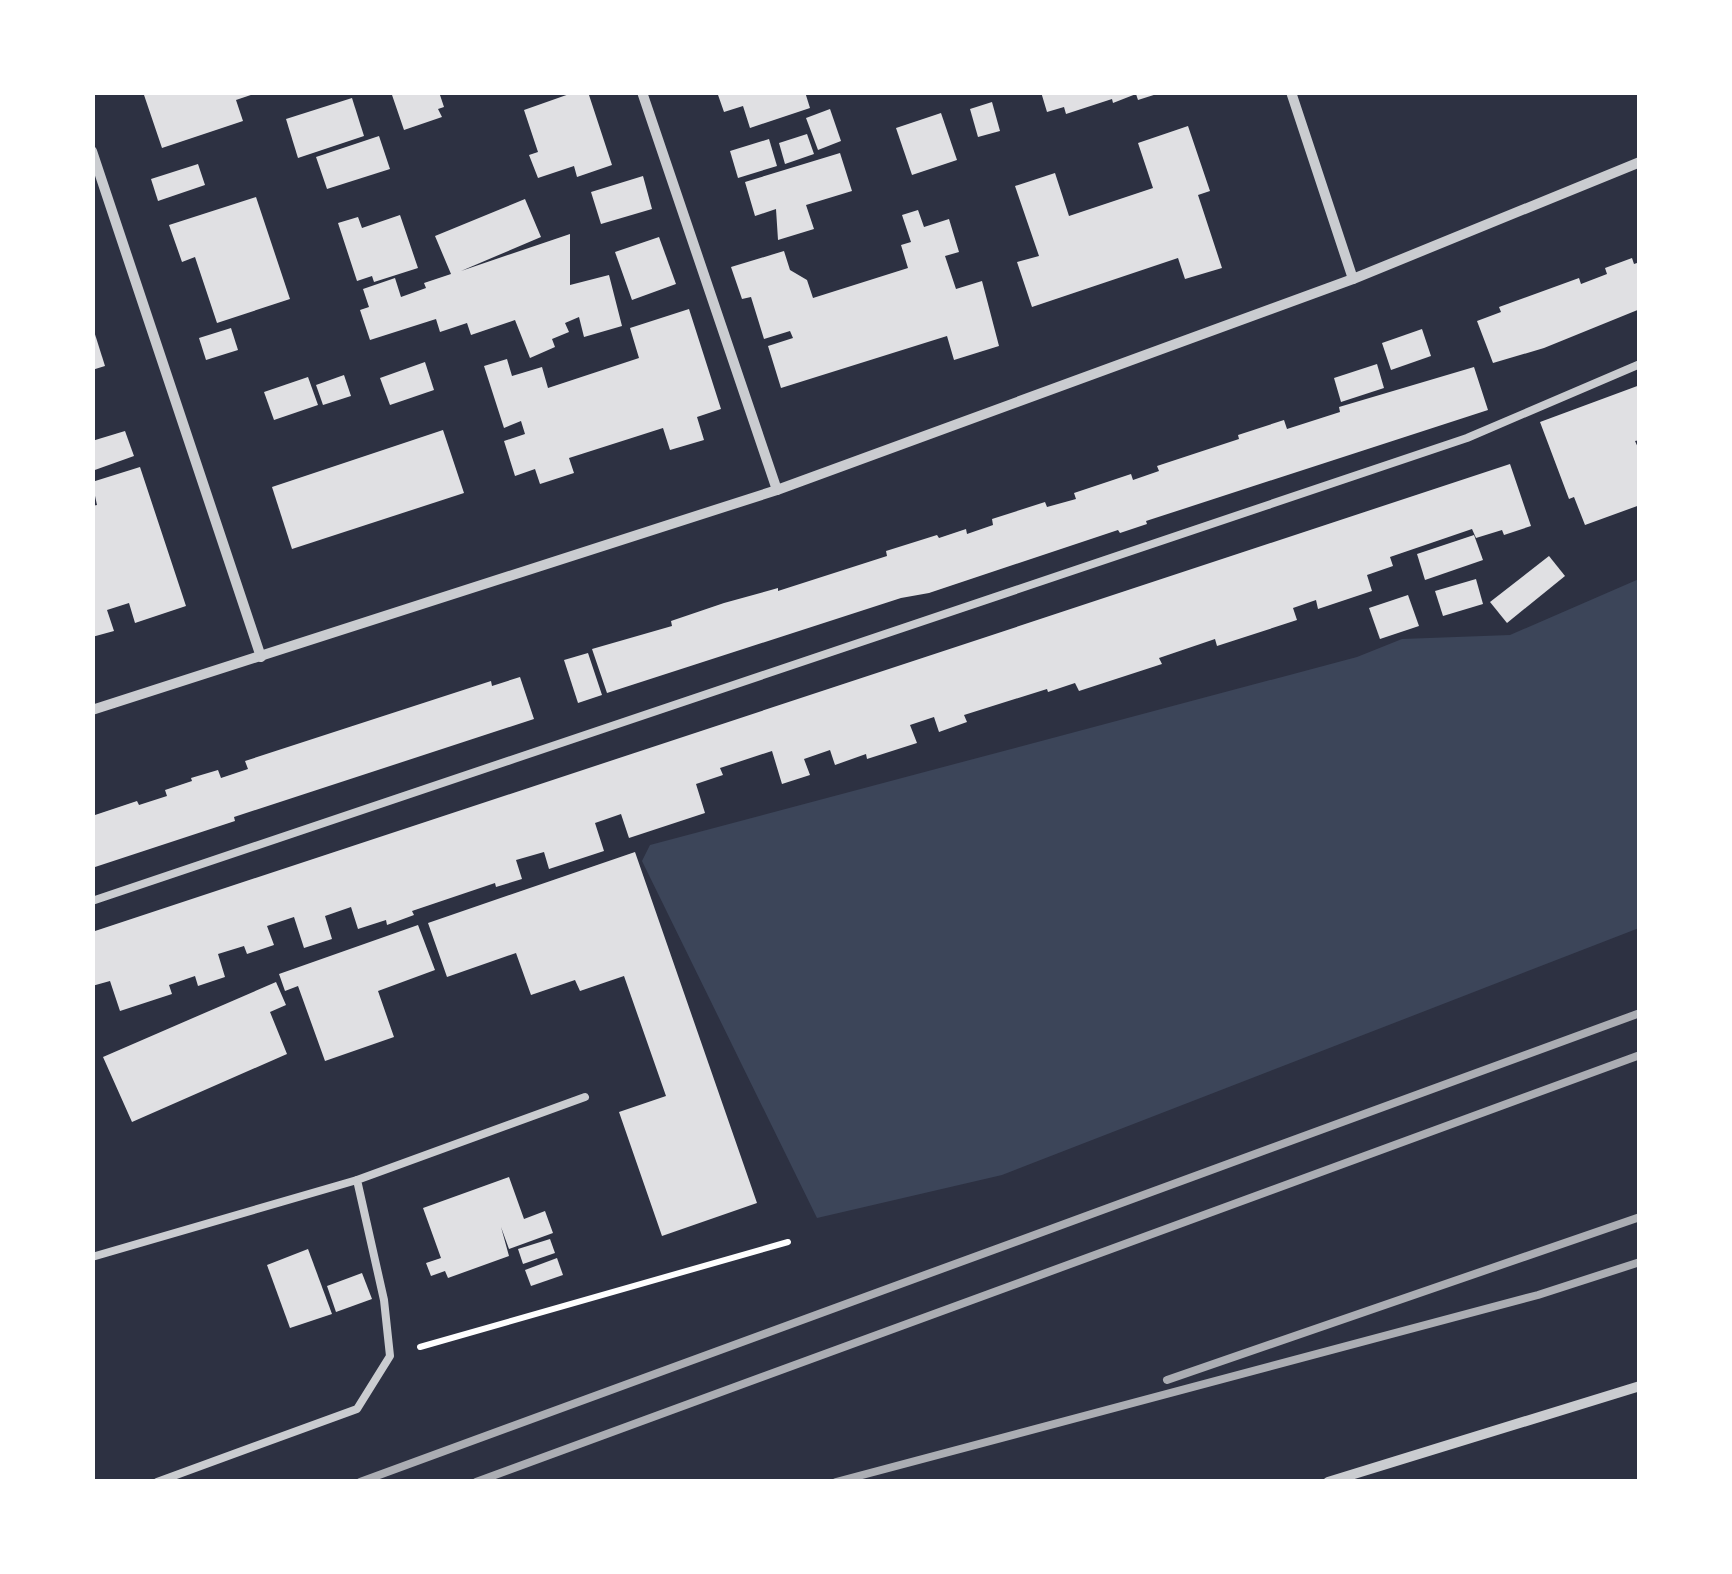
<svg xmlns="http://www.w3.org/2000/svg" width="1732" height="1574" viewBox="0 0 1732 1574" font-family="'IBM Plex Sans',sans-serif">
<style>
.green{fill:#3c4559}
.building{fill:#e0e0e3}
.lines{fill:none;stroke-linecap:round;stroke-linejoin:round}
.path{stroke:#fff;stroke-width:6}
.service{stroke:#caccd0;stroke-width:8}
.minor{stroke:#caccd0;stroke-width:10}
.rail{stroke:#abadb3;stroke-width:8}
</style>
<rect width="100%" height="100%" fill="#2d3142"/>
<polygon class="green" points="1639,579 1639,928 1002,1175 817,1218 642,861 650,845 1357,657 1402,639 1510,635"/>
<g class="building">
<polygon points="143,92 257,92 257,93 236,100 243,121 162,148"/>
<polygon points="391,92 439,92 444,107 438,109 442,117 404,130"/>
<polygon points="575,92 588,92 612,165 577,177 574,166 538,178 529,155 538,152 524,110"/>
<polygon points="717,92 805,92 810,108 750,128 743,106 724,112"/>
<polygon points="1041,92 1160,92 1160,93 1138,100 1136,94 1113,103 1112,99 1066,114 1064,107 1047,112"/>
<polygon points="352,98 364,136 298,158 286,119"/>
<polygon points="992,102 1000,131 978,137 970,109"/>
<polygon points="830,109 841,141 818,150 806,118"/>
<polygon points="941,113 957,160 912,175 896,128"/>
<polygon points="1188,126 1210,191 1198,195 1222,268 1185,279 1178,258 1032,307 1017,262 1039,256 1015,186 1055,173 1069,216 1153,188 1138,143"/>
<polygon points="807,134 814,154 785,164 779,143"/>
<polygon points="379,136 390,169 327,189 316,157"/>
<polygon points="769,139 777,166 738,178 730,151"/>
<polygon points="840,153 852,191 806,205 814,229 778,240 776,209 755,216 745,182"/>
<polygon points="198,164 205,185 158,201 151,179"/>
<polygon points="643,176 652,209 601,224 591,192"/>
<polygon points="256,197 290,299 217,323 195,257 182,262 169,225"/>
<polygon points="525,199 541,237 461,271 570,234 570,285 609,275 622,326 584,337 579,317 565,323 569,332 552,339 555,347 530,358 515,320 471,335 467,323 440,332 436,319 370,340 360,310 369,307 363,289 395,278 401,297 426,288 424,283 451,274 435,236"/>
<polygon points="918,210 924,227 949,219 959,252 945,256 956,289 982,281 999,346 954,360 947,336 781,388 768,346 793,338 790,331 764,339 751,297 742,299 731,267 784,251 790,270 807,280 813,298 908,268 901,245 911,242 902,215"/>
<polygon points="400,215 418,268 374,282 372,276 357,281 338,223 358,217 362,228"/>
<polygon points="659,237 676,284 632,300 615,252"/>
<polygon points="1632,258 1634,264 1640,262 1640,309 1544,348 1493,363 1477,321 1501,312 1499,307 1579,278 1581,284 1607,274 1605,268"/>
<polygon points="689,309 721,409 697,417 704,440 670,450 663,428 569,458 574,473 540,484 535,469 515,476 504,441 525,434 521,421 504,428 484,366 507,359 512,376 542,367 548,388 639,358 630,328"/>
<polygon points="93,328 105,366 92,370 92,329"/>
<polygon points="231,328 238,350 206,360 199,338"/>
<polygon points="1422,329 1431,356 1391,370 1382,343"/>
<polygon points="425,362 434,390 390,405 380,378"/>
<polygon points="1377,364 1384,388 1341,402 1334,378"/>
<polygon points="1474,367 1488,410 1146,521 1147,524 1120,533 1118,530 929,593 901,598 607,693 592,649 672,626 671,621 724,603 778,588 778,591 887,556 886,551 937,535 939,538 966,529 967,534 993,525 992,519 1020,510 1045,502 1047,507 1076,499 1074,493 1131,474 1133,480 1159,471 1157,466 1239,439 1238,435 1284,420 1287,429 1340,412 1339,407"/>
<polygon points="344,375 351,396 323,405 316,385"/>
<polygon points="308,377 318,405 274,420 264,392"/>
<polygon points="1640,385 1640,440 1635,441 1640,452 1640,505 1585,525 1574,497 1569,499 1540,422"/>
<polygon points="443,430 464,493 292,549 272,487"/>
<polygon points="125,431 134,456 92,471 92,441"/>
<polygon points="1510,464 1531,526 1504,535 1502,530 1476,538 1472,529 1390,557 1393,566 1367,575 1372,591 1318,609 1316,600 1293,608 1297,620 1217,646 1215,639 1159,658 1162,664 1079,691 1075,683 1048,692 1047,689 964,715 967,722 939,732 934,717 910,725 917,743 867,759 866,754 835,765 830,750 804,759 810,775 782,784 772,751 720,768 723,775 696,784 705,813 629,838 621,814 595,823 604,851 549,869 544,852 516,860 522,879 496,887 495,883 412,911 414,915 387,925 386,920 358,929 351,907 325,916 332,939 304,948 294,917 267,926 274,945 247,954 244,946 218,954 225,977 198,986 195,976 169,985 172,994 120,1011 110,981 92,986 92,932"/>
<polygon points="140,467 186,606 135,623 129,603 107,610 114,631 92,637 92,506 97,505 92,482"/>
<polygon points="1474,535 1483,560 1425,580 1417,554"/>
<polygon points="1549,556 1565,576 1507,623 1490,602"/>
<polygon points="1476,579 1483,604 1443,616 1435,591"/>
<polygon points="1408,595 1419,626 1380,639 1369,608"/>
<polygon points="588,653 602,695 578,703 564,660"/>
<polygon points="520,677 534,719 234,817 235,821 92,868 92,816 137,801 139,805 167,796 165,790 192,781 191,778 218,770 221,778 248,769 245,761 491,681 492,686"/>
<polygon points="635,852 757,1203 662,1236 619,1112 666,1096 624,976 580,991 575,980 531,995 516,953 447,977 428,923"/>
<polygon points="418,925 435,970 378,991 394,1037 325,1061 298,986 285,991 279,974"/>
<polygon points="276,982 286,1005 270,1012 287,1054 132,1122 103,1057"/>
<polygon points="509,1177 524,1219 545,1211 553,1233 509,1249 501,1227 509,1256 448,1278 445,1271 431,1276 426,1263 441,1258 423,1208"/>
<polygon points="550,1239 555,1253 523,1264 518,1249"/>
<polygon points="308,1249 332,1314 290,1328 267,1265"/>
<polygon points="557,1258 563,1275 531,1286 525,1270"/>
<polygon points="362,1273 372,1299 336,1312 327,1286"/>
</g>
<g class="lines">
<polyline class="path" points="420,1347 788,1242"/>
<g class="service">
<polyline points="92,901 1467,438 1640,364"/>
<polyline points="92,1257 357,1180"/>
<polyline points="157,1482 357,1409 390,1356 384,1300 357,1180 585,1097"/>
</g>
<g class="minor">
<polyline points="642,92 777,490"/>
<polyline points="1291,92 1353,279"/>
<polyline points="92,151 261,657"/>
<polyline points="92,710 777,490 1353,279 1640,162"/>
<polyline points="1328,1482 1640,1386"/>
</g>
<g class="rail">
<polyline points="1167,1380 1640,1217"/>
<polyline points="360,1482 1640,1013"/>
<polyline points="476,1482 1640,1055"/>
<polyline points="836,1482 1538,1295 1640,1262"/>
</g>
</g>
<rect width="1732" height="1574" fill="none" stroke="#ffffff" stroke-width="190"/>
</svg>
